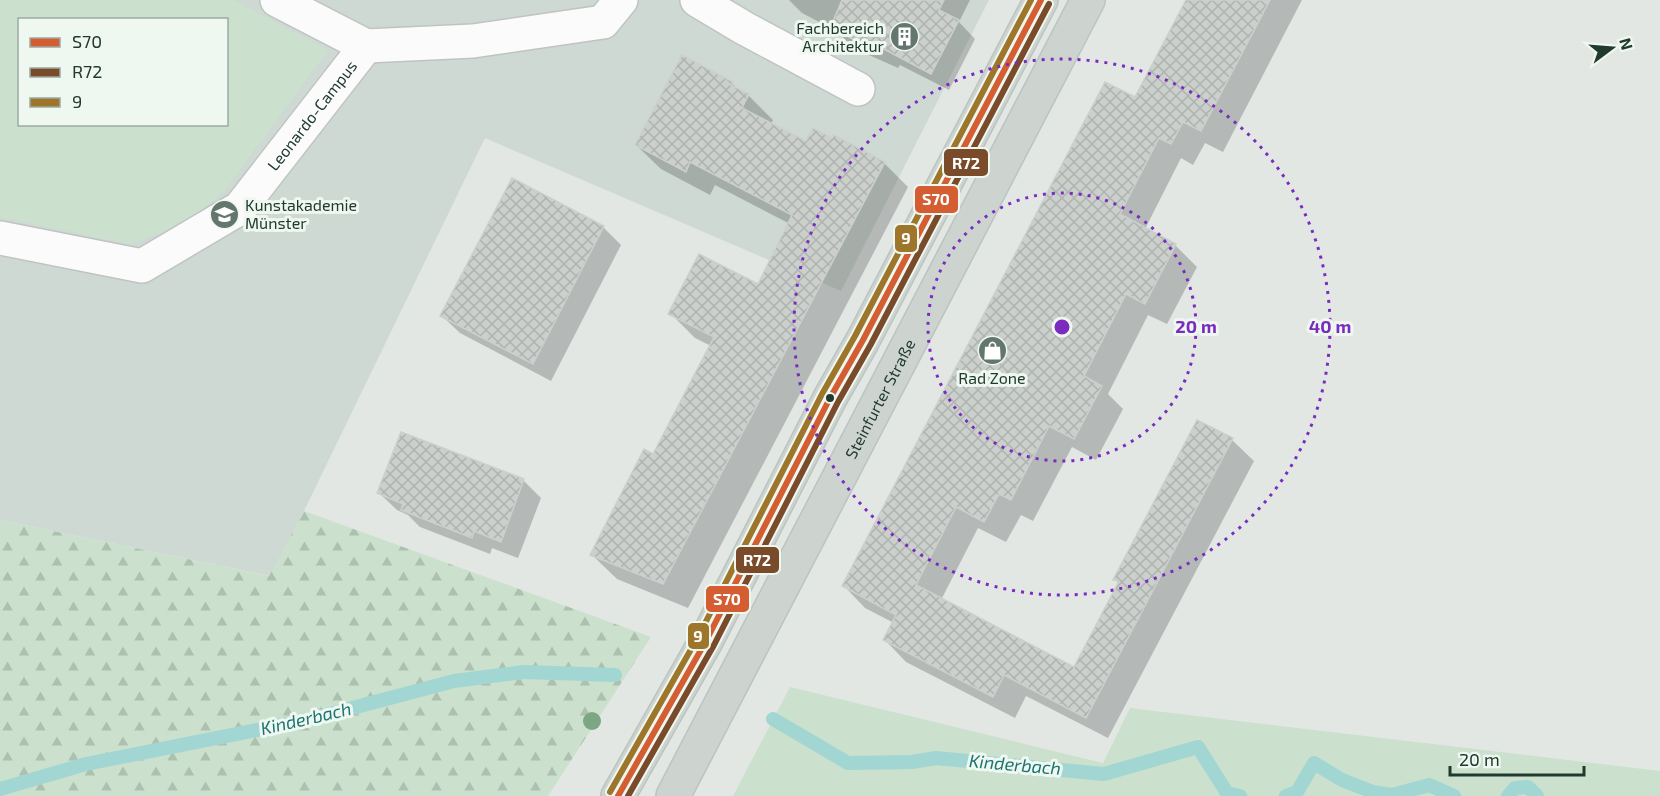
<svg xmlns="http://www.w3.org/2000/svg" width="1660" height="796" viewBox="0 0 1660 796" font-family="'Exo 2',sans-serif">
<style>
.built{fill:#cfd9d3;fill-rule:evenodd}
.green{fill:#cbe0cd;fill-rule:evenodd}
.forest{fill:url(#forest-firs)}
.shadow{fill:#0003}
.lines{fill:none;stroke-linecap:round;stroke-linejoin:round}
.stream{stroke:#a2d6d3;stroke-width:14}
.building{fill:url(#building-cross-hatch);stroke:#cbd0cd;stroke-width:1.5}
.minor-casing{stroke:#bfc4c1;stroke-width:36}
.major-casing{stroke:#bbc4c0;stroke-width:36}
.minor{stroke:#fbfbfb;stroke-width:33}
.major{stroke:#cdd4d0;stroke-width:33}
.bus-1-casing{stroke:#eff7f1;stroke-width:10}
.bus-2-casing{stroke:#eff7f1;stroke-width:10}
.bus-3-casing{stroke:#eff7f1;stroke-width:10}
.bus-1{stroke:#d45d32;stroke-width:6}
.bus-2{stroke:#7a4b2a;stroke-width:6}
.bus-3{stroke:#9d762c;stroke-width:6}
.tree{fill:#7da685}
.ring{fill:none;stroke:#7b2cbf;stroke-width:3;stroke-dasharray:3 6}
.bus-dot{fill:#203a2e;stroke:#eff7f1;stroke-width:2}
.labels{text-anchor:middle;stroke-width:6;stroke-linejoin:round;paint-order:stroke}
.poi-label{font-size:16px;fill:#203a2e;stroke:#eff7f1;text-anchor:end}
.street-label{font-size:16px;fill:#203a2e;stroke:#eff7f1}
.water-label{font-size:18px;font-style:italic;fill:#1c7472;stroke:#eff7f1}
.centre{fill:#7b2cbf;stroke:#eff7f1;stroke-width:3}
.ring-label{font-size:18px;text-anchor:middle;font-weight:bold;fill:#7b2cbf;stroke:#eff7f1;stroke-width:6;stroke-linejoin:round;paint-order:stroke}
.line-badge{stroke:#eff7f1;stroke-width:2}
.badge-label{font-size:16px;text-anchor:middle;font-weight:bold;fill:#fff}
</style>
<defs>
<pattern id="forest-firs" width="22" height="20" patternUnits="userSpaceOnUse" patternTransform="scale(1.5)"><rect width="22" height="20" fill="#cbe0cd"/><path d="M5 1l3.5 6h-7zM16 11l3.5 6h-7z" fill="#aec1b0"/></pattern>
<pattern id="building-cross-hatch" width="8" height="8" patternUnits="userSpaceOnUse" patternTransform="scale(1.5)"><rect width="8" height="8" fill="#cbd0cd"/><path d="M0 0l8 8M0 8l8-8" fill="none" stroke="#aeb3b0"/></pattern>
</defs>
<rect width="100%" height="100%" fill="#e2e7e4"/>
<path class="built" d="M0,0H989L841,291L485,138L304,511L270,576L0,520ZM20,20H226V124H20Z"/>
<g class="green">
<path d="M0,0H233L328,50L225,190L184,225L129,244L0,217ZM20,20H226V124H20Z"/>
<polygon points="790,687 1103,763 1130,708 1660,771 1660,796 733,796"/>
</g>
<polygon class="forest" points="304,511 651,637 548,796 0,796 0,520 269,576"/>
<g class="shadow">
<polygon points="789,0 970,0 959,22 975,39 949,90 900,65 898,68 853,48 838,32 802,13"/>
<polygon points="1187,0 1302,0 1223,152 1205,143 1193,165 1181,158 1145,229 1175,245 1197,267 1167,324 1148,315 1108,394 1123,409 1096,460 1072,447 1033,521 1021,515 1006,542 978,528 941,600 1075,669 1119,584 1115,579 1232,440 1254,461 1108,738 1026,696 1015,718 906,662 885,640 894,623 865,608 844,586 1136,99"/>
<polygon points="732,83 739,91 749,96 773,120 771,124 807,143 884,163 908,187 688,608 617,579 592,555 654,456 711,346 695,338 670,313 759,286 790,224 715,185 710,195 661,169 636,145"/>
<polygon points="512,180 604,228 621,245 551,381 460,333 442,316"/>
<polygon points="402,434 524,481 541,498 518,558 492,548 490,554 420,527 408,515 397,510 379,493"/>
</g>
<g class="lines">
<g class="stream">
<polyline points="773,719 848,763 912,762 936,758 1104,774 1198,747 1227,793 1240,796"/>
<polyline points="0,789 86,764 307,720 454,681 523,672 615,675"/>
<polyline points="1286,796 1297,792 1314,763 1342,780 1373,792 1392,795 1429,785 1454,796"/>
<polyline points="1508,796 1515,788 1528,787 1537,796"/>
</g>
</g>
<g class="building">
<polygon points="842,0 944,0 939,10 959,20 931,74 882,48 880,52 834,30 836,28 831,26"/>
<polygon points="1186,0 1270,0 1201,131 1183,122 1171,144 1159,138 1120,214 1176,244 1145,304 1126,294 1084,376 1102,386 1074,439 1049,426 1011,500 999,494 984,522 956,507 916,585 1074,667 1119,581 1113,580 1197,420 1233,438 1086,718 1004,675 993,697 883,640 896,615 842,586 1105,82 1135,97"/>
<polygon points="682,55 733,82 731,85 749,94 742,108 806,141 813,128 832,138 834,135 885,162 663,584 590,555 644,449 653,454 714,337 668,314 699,254 758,284 792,215 690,162 686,172 635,145"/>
<polygon points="512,178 604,226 533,364 440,316"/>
<polygon points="401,432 524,479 501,542 474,531 472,538 401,510 403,504 377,493"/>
</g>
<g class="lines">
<defs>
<g id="minor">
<polyline points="277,0 366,46 473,41 603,22 621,0"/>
<polyline points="697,0 744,28 858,89"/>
<path id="s1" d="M0,238L142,266L240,208L366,46"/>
</g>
<g id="major">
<polyline points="618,796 706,641 830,398 863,340 1041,0"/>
<path id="s2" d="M673,796L1088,0"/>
</g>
</defs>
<use href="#minor" class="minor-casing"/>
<use href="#major" class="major-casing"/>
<use href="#minor" class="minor"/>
<use href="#major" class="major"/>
<defs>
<polyline id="bus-1" points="618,796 706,641 830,398 863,340 1041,0"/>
<polyline id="bus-2" points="628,796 714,645 838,402 871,344 1049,4"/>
<polyline id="bus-3" points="610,792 698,637 822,394 855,336 1031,0"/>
</defs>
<use href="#bus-1" class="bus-1-casing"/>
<use href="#bus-2" class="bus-2-casing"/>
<use href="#bus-3" class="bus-3-casing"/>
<use href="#bus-1" class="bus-1"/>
<use href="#bus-2" class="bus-2"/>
<use href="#bus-3" class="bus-3"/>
</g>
<circle class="tree" cx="592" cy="721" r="9"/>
<g class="ring">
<circle cx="1062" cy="327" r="134"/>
<circle cx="1062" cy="327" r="268"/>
</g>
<defs>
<symbol id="building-disc" viewBox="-11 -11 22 22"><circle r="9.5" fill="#64776e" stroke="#eff7f1"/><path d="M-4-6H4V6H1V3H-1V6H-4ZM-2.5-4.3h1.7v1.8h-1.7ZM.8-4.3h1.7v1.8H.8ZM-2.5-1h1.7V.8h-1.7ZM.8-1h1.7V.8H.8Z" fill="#fff"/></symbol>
<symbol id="university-disc" viewBox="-11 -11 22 22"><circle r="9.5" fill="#64776e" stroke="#eff7f1"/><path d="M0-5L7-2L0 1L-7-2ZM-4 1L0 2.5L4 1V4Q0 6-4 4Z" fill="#fff"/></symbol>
<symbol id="shop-disc" viewBox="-11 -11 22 22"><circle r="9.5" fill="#64776e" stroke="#eff7f1"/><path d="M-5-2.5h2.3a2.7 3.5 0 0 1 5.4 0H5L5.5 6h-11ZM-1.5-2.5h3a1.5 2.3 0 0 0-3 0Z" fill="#fff"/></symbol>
</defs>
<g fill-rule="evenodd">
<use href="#building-disc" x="888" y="20" width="33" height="33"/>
<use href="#university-disc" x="208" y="198" width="33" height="33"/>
<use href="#shop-disc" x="976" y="334" width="33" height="33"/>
</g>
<circle class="bus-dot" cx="830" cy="398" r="5"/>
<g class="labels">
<g class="poi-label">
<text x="884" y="34">Fachbereich<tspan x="884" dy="18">Architektur</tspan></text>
<text x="245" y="211" text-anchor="start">Kunstakademie<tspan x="245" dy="18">Münster</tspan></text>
<text x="992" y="384" text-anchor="middle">Rad Zone</text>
</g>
<g class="street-label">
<text dy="6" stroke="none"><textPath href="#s1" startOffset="376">Leonardo-Campus</textPath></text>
<text dy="6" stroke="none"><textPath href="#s2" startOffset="448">Steinfurter Straße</textPath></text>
</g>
<g class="water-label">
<text transform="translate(306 719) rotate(-13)" y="6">Kinderbach</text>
<text transform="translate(1015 765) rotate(5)" y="6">Kinderbach</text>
</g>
</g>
<circle cx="1062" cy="327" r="9" class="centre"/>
<g class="ring-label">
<text x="1196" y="333">20 m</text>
<text x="1330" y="333">40 m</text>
</g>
<g class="line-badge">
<rect x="943" y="148" width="46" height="29" rx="6" fill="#7a4b2a"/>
<rect x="914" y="185" width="45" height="29" rx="6" fill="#d45d32"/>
<rect x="894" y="224" width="24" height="29" rx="6" fill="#9d762c"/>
<rect x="735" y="546" width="45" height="28" rx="6" fill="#7a4b2a"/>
<rect x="705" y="585" width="45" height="28" rx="6" fill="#d45d32"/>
<rect x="687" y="622" width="23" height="28" rx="6" fill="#9d762c"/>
</g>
<g class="badge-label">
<text x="966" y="169">R72</text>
<text x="936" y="205">S70</text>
<text x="906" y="244">9</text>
<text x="757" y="566">R72</text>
<text x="727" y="605">S70</text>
<text x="698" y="642">9</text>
</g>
<rect x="18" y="18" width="210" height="108" fill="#eff7f1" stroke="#9caba3" stroke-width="1.5"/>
<rect x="30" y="38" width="30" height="9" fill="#d45d32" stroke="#9caba3" stroke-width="1.5"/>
<text x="72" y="48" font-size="18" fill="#203a2e">S70</text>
<rect x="30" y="68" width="30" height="9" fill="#7a4b2a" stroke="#9caba3" stroke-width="1.5"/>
<text x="72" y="78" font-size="18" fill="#203a2e">R72</text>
<rect x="30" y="98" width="30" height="9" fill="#9d762c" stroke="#9caba3" stroke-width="1.5"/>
<text x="72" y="108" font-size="18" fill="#203a2e">9</text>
<g transform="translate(1612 48) rotate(74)" stroke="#eff7f1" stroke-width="4.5" paint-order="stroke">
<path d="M0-4.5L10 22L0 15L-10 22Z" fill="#203a2e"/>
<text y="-9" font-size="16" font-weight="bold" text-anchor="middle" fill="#203a2e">N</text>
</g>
<path d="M1450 766v9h134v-9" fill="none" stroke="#203a2e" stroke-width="3"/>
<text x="1459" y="766" font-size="18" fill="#203a2e" stroke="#eff7f1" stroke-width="4.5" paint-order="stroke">20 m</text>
</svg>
